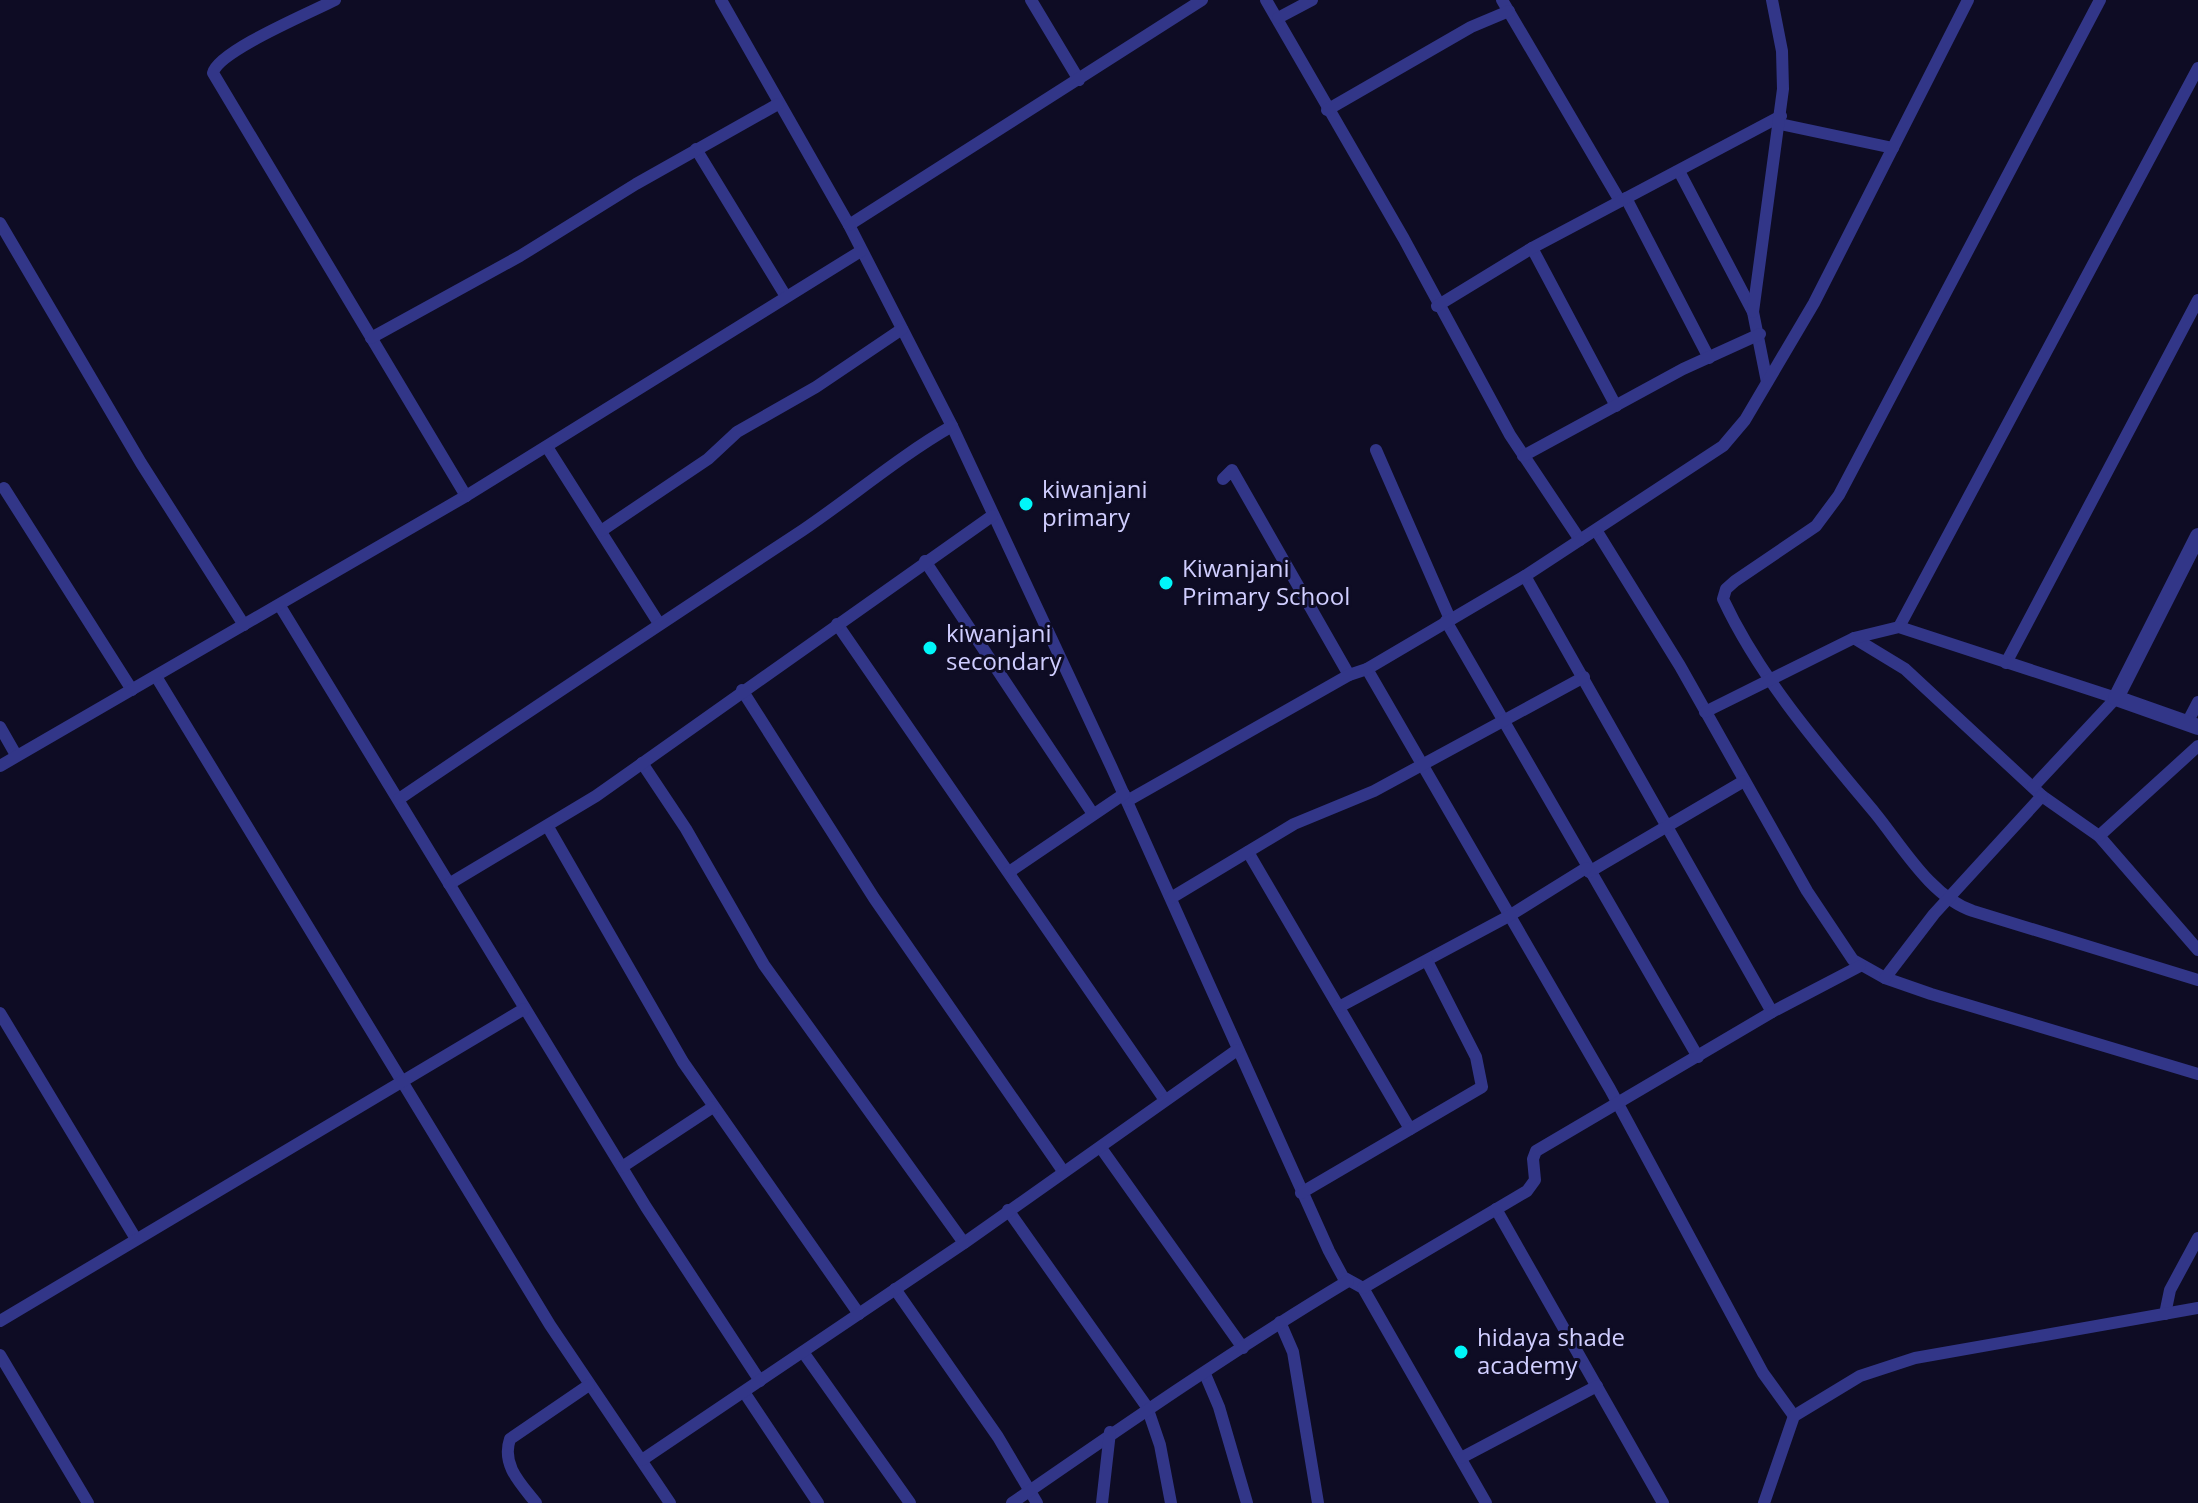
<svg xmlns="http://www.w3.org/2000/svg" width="2198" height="1503" viewBox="0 0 2198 1503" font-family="'Open Sans',sans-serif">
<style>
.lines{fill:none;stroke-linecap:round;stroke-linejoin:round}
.minor{stroke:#323688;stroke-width:12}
.tertiary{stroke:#323688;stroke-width:16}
.poi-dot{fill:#00f7f9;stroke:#0e0c24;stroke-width:3}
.labels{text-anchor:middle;stroke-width:6;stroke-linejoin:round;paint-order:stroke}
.poi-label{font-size:24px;fill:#d0ceff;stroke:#0e0c24;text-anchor:start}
</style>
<rect width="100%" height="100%" fill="#0e0c24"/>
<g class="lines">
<g class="minor">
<path d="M335,0C312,12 218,51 213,73L466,496"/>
<polyline points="721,0 849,225 952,426 1111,766 1329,1251 1343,1277 1363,1288 1486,1503"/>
<polyline points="1031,0 1079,80"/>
<polyline points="1266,0 1404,239 1510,435 1580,540"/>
<polyline points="1502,0 1620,201"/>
<path d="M2100,0L1839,495L1816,526L1735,581L1726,589L1723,599C1760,678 1819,746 1875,813C1902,846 1931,897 1973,911L2198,980"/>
<polyline points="1278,18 1312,0"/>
<polyline points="1327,110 1471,27 1509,11"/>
<polyline points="1780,124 1893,148"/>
<polyline points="696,149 785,295"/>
<polyline points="1679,171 1753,312 1767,382"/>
<polyline points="1626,198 1709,358"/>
<polyline points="0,223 141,463 244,625"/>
<polyline points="849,225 1202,0"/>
<polyline points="1532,248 1616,406"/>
<polyline points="1437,306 1532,248 1781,116"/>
<polyline points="1753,312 1783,89 1782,51 1772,0"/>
<polyline points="371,338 520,256 636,184 778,104"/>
<polyline points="547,447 658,622"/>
<polyline points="1376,450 1450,619"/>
<polyline points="1523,456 1683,369 1760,334"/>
<polyline points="1223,479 1232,470 1349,675"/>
<polyline points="4,488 132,690"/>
<polyline points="1596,530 1680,666 1807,891 1853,960 1885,978 1931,994 2198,1074"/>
<polyline points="601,531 708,459 737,432 816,387 902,329"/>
<polyline points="925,561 1093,814"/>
<polyline points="1525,576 1772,1012"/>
<polyline points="280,606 646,1207 760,1381"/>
<polyline points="1446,621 1698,1057"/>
<polyline points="837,624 1165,1100"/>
<polyline points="1899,627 2198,68"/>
<polyline points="1854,638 1905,669 2042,796 2099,836 2198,950"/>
<polyline points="2006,663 2198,300"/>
<polyline points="1367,669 1610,1089 1763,1373 1794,1416"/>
<polyline points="157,678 550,1325 670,1503"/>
<polyline points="742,690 874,898 1063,1171"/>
<polyline points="1705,712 1854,638 1899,627 2116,698 2033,787"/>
<polyline points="2187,723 2198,702"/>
<polyline points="0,727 16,755"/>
<polyline points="642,763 686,829 764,965 964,1243"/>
<polyline points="0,766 466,496 861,251"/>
<path d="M399,799C533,708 668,619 803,530C853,496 900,456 952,426"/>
<polyline points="1127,801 1349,675 1367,669 1525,576 1723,446 1745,420 1814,303 1968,0"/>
<polyline points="548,827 683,1062 859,1314"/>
<polyline points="2099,836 2198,746"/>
<polyline points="1248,852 1410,1129"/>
<polyline points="1009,872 1124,794"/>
<polyline points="1589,872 1744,781"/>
<polyline points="449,884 596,796 992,516"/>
<polyline points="1171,898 1294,824 1374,791 1584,677"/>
<polyline points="1885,978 1934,914 2042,796"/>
<polyline points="1339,1007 1509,916 1586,868"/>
<polyline points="0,1013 136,1239"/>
<polyline points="1101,1148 1243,1348"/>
<polyline points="622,1167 713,1107"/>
<polyline points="1301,1193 1482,1087 1476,1057 1427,961"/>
<polyline points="1496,1209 1663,1503"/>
<polyline points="1008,1210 1147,1407 1160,1445 1171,1503"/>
<polyline points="1363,1288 1527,1191 1535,1180 1533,1159 1536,1151 1772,1012 1860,966"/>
<polyline points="895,1289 998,1437 1037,1503"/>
<polyline points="2165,1314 2170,1290 2198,1238"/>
<polyline points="0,1321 524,1009"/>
<polyline points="1280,1322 1293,1352 1318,1503"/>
<polyline points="803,1352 910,1503"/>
<polyline points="0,1355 88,1503"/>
<polyline points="1205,1374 1219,1407 1247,1503"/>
<polyline points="744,1392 818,1503"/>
<polyline points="1461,1458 1597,1386"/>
<polyline points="642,1460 964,1243 1237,1050"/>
<path d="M536,1503C521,1484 501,1465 510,1439L589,1385"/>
<path d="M1012,1503C1122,1427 1233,1350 1348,1281"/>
<polyline points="1102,1503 1110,1432"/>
<polyline points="1764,1503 1794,1416 1860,1376 1915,1358 2198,1308"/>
</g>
<polyline class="tertiary" points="2198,536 2116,698 2198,727"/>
</g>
<g class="poi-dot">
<circle cx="1026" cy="504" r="8"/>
<circle cx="1166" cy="583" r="8"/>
<circle cx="930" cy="648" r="8"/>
<circle cx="1461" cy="1352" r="8"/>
</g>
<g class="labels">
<g class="poi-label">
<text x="1042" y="498">kiwanjani<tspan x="1042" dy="28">primary</tspan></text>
<text x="1182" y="577">Kiwanjani<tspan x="1182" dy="28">Primary School</tspan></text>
<text x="946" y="642">kiwanjani<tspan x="946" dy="28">secondary</tspan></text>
<text x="1477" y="1346">hidaya shade<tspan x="1477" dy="28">academy</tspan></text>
</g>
</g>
</svg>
